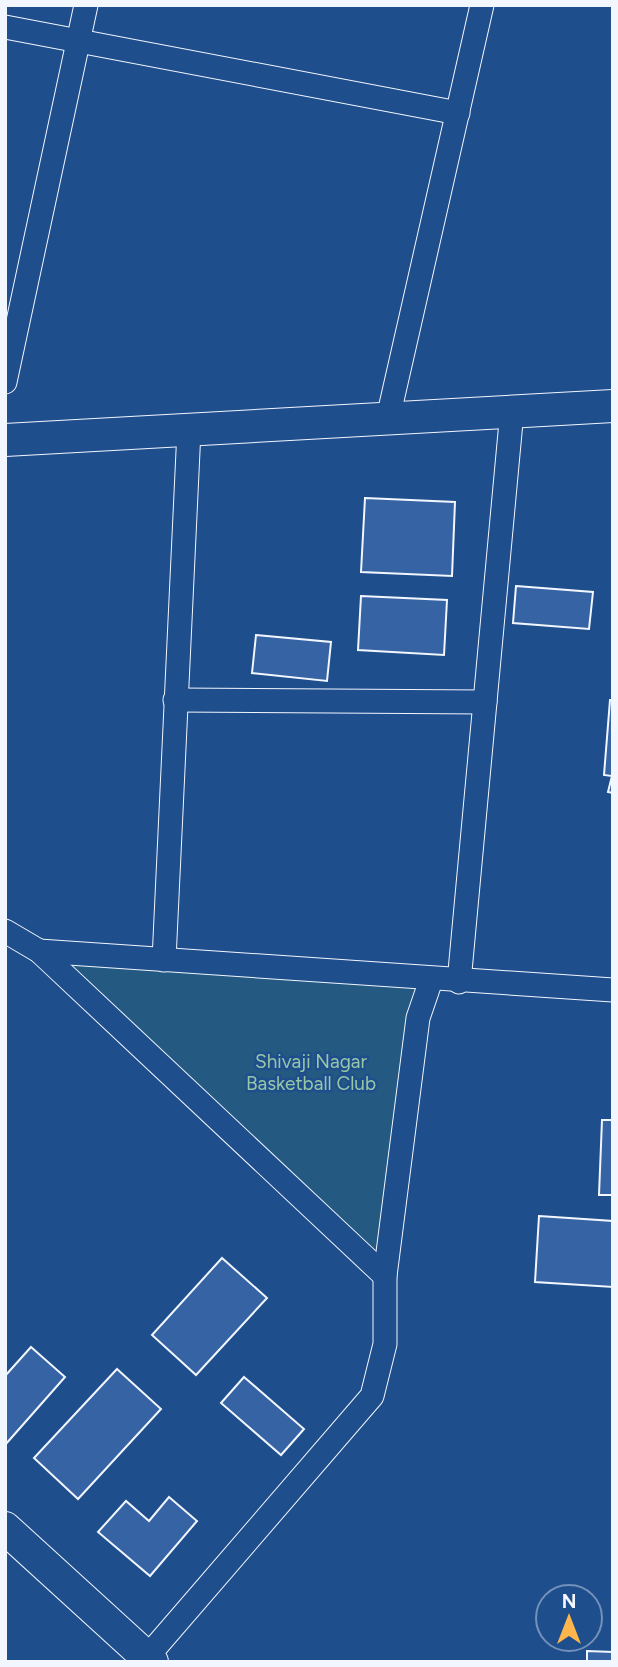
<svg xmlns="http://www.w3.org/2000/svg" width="618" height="1667" viewBox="0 0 618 1667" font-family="Figtree,sans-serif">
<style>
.green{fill:#245a82;stroke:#a8bbd7;stroke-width:2}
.building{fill:#3563a3;stroke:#f2f6ff;stroke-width:2}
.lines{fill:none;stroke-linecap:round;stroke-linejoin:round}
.street-casing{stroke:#f2f6ff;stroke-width:25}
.secondary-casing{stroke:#f2f6ff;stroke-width:34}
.street{stroke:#1f4e8c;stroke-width:23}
.secondary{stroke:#1f4e8c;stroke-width:32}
.labels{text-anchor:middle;stroke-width:5;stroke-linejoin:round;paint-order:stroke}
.park-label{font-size:19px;fill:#97c8a6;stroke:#1f4e8c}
</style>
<rect width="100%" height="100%" fill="#1f4e8c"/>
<polygon class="green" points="39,951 420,986 378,1262"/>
<g class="building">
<polygon points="365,498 455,502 452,576 361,572"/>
<polygon points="516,586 593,592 589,629 513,623"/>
<polygon points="361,596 447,600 444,655 358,650"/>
<polygon points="256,635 331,642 327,681 252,673"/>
<polygon points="610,700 613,700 613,793 608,792 612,776 604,775"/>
<polygon points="602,1120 613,1120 613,1195 599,1195"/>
<polygon points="539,1216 613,1221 613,1287 535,1282"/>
<polygon points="222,1258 267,1298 196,1375 152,1335"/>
<polygon points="31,1347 65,1377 5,1445 5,1376"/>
<polygon points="117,1369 161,1409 78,1499 34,1458"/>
<polygon points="244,1377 304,1429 281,1455 221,1403"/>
<polygon points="169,1497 197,1521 150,1576 98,1532 126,1501 149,1521"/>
<polygon points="587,1651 613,1652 613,1662 587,1662"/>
</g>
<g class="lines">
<defs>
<g id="street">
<polyline points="5,27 458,113"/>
<polyline points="5,382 86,5"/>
<polyline points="388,418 482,5"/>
<polyline points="175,700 485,702"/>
<polyline points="5,931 39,951 385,1276"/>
<polyline points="39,951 613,990"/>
<polyline points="164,960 189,430"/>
<polyline points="459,982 512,411"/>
<polyline points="147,1657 372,1396 385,1344 385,1276 418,1018 431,980"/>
</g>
<g id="secondary">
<polyline points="5,440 613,406"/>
<polyline points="5,1528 152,1662"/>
</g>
</defs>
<use href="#street" class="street-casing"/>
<use href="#secondary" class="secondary-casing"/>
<use href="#street" class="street"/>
<use href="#secondary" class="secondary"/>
</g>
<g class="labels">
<g class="park-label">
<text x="311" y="1068">Shivaji Nagar<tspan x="311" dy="22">Basketball Club</tspan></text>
</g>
</g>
<rect width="618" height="1667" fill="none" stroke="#f2f6ff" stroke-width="14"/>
<g transform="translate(569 1618)"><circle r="33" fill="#1f4e8c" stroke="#7391ba" stroke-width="2"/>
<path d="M0-5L12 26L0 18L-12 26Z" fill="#ffb74d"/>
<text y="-10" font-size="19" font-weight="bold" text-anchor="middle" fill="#f2f6ff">N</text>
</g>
</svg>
